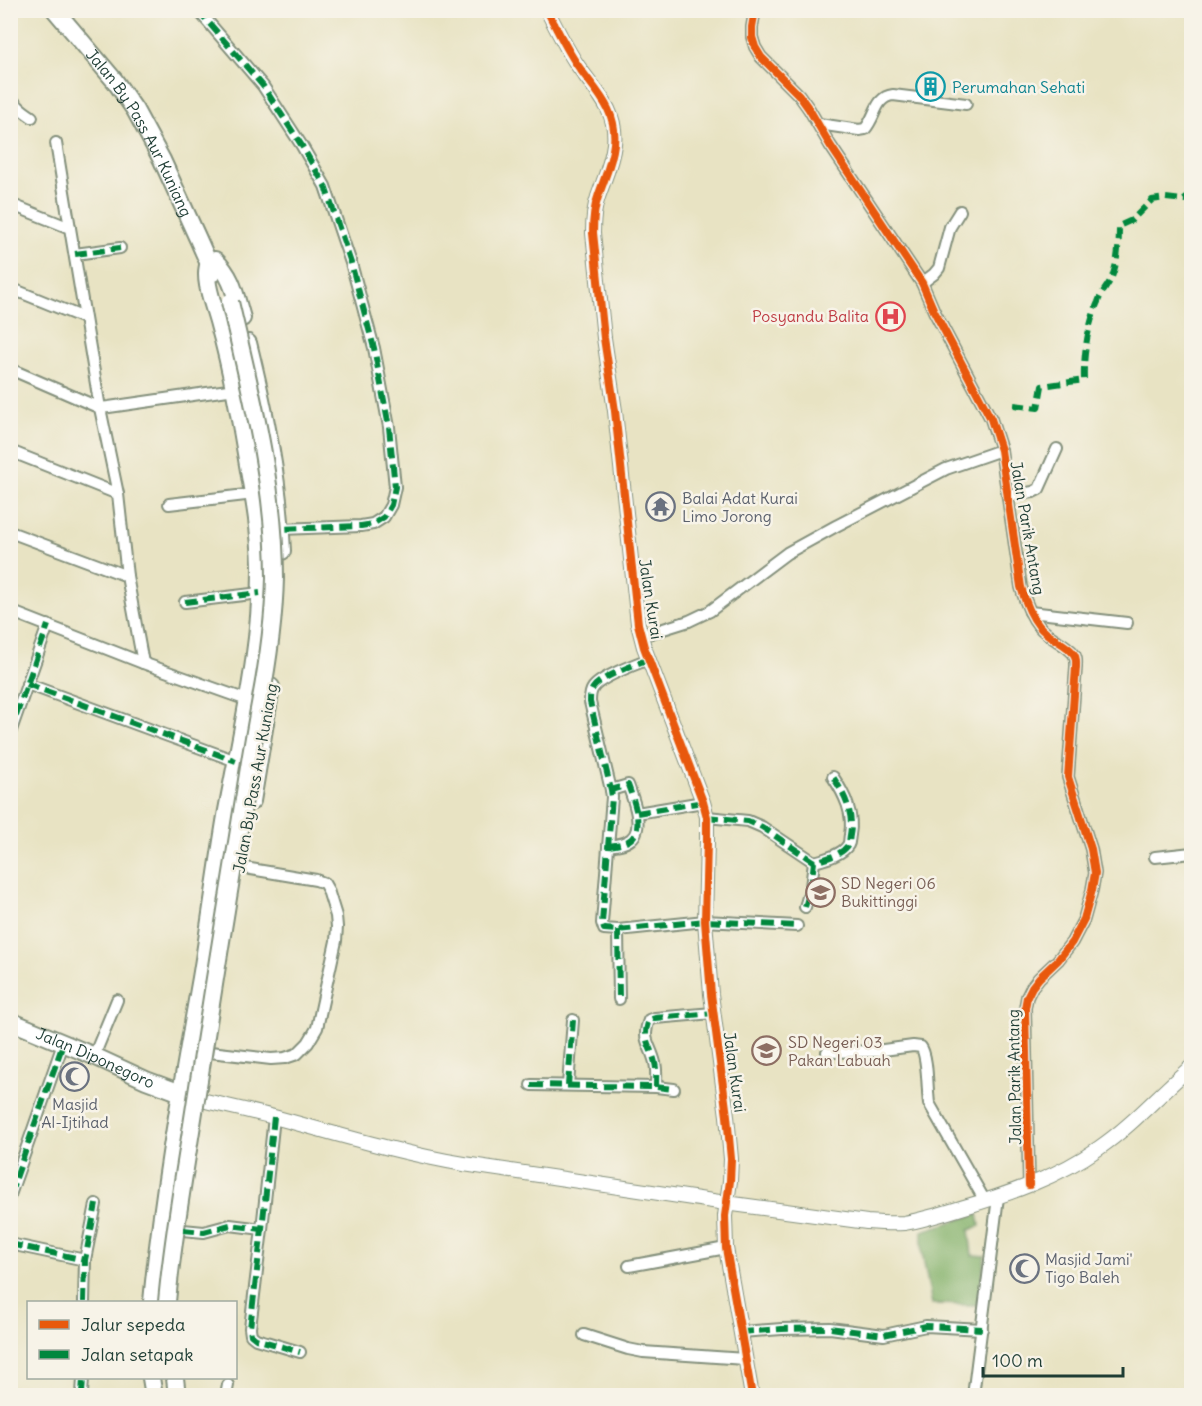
<svg xmlns="http://www.w3.org/2000/svg" width="1202" height="1406" viewBox="0 0 1202 1406" font-family="Delius,sans-serif">
<style>
.forest{fill:#85b26c;stroke:#527850;stroke-width:1.5}
.lines{fill:none;stroke-linecap:round;stroke-linejoin:round}
.minor-casing{stroke:#84907c;stroke-width:14}
.tertiary-casing{stroke:#84907c;stroke-width:16}
.trunk-casing{stroke:#84907c;stroke-width:20}
.minor{stroke:#fff;stroke-width:10}
.tertiary{stroke:#fff;stroke-width:14}
.trunk{stroke:#fff;stroke-width:16}
.trunk-bridge-casing{stroke:#84907c;stroke-width:20;stroke-linecap:butt}
.trunk-bridge{stroke:#fff;stroke-width:16}
.quiet{stroke:#00873e;stroke-width:6;stroke-dasharray:12 6;stroke-linecap:butt}
.cycleway-casing{stroke:#f7f3e8;stroke-width:11}
.cycleway{stroke:#e8590c;stroke-width:8}
.labels{text-anchor:middle;stroke-width:5;stroke-linejoin:round;paint-order:stroke}
.culture-label{font-size:16px;fill:#0d838f;stroke:#f7f3e8;text-anchor:start}
.street-label{font-size:16px;fill:#1f3d34;stroke:#f7f3e8}
.health-label{font-size:16px;fill:#be3a42;stroke:#f7f3e8;text-anchor:end}
.worship-label{font-size:16px;fill:#5b616d;stroke:#f7f3e8;text-anchor:start}
.education-label{font-size:16px;fill:#785e54;stroke:#f7f3e8;text-anchor:start}
</style>
<rect width="100%" height="100%" fill="#f7f3e8"/>
<filter id="ink" filterUnits="userSpaceOnUse"><feTurbulence type="fractalNoise" baseFrequency=".0167" numOctaves="2"/><feDisplacementMap in="SourceGraphic" scale="12" xChannelSelector="R" yChannelSelector="G"/><feConvolveMatrix kernelMatrix="1 2 1 2 8 2 1 2 1" color-interpolation-filters="sRGB"/></filter>
<filter id="wash" filterUnits="userSpaceOnUse"><feTurbulence type="fractalNoise" baseFrequency=".008" numOctaves="4" result="noise"/><feDisplacementMap in="SourceGraphic" scale="24" xChannelSelector="R" yChannelSelector="G"/><feGaussianBlur stdDeviation="1.35" result="paint"/><feColorMatrix in="noise" values="0 0 0 0 0 0 0 0 0 0 0 0 0 0 0 0 0 1.4 0 .05"/><feComposite in="paint" operator="in"/></filter>
<g filter="url(#wash)">
<rect width="100%" height="100%" fill="#e8e3c3"/>
<polygon class="forest" points="978,1214 980,1226 969,1230 972,1255 985,1256 978,1305 932,1304 922,1252 922,1231"/>
</g>
<g filter="url(#ink)">
<g class="lines">
<defs>
<g id="minor">
<polyline points="198,10 263,86 302,146 325,186 351,263 374,348 389,427 395,487 391,505 384,517 373,524 361,526 281,529"/>
<path d="M755,10L752,27V37L755,47L761,57L799,95L809,109L830,145L922,283L934,311L991,419L1001,450L1021,587C1025,601 1030,615 1039,626C1048,638 1065,643 1073,653C1077,657 1076,662 1076,667L1068,777L1091,849L1095,873L1092,890L1084,919L1072,942L1058,960L1039,978L1032,987L1027,997L1025,1008L1029,1185"/>
<path d="M10,96C16,106 23,111 32,117"/>
<path d="M819,124L859,130L865,129C876,117 875,97 893,95L966,104"/>
<polyline points="56,143 70,228"/>
<polyline points="10,204 70,228 100,408 118,494 127,576"/>
<polyline points="75,254 120,248"/>
<polyline points="922,283 934,274 939,268 950,227 960,211"/>
<polyline points="10,288 84,318"/>
<polyline points="10,369 100,408 109,407 235,389"/>
<polyline points="10,451 118,494"/>
<polyline points="1008,496 1033,492 1039,489 1057,449"/>
<polyline points="169,504 254,494"/>
<polyline points="10,532 127,576 143,663"/>
<polyline points="185,602 260,593"/>
<polyline points="10,611 143,663 247,700"/>
<polyline points="1030,612 1127,623"/>
<polyline points="641,636 689,621 710,611 787,553 836,526 946,469 1001,450"/>
<path d="M649,659C636,664 600,677 593,688C590,692 590,697 590,702L611,790L612,797L602,923L604,929L618,930L705,921L797,926"/>
<polyline points="27,684 236,761"/>
<polyline points="10,733 48,625"/>
<polyline points="637,813 703,802"/>
<polyline points="707,817 748,821 762,827 814,862"/>
<path d="M608,846C616,845 625,844 631,839C645,828 633,799 628,785L611,790"/>
<polyline points="1155,857 1192,853"/>
<path d="M805,907L811,887L814,862C825,859 842,855 848,845C850,842 849,839 850,835C854,814 845,795 833,777"/>
<polyline points="618,930 619,999"/>
<polyline points="210,1052 271,1059 285,1058 297,1054 308,1043 317,1028 336,941 337,927 336,916 328,890 324,883 316,880 239,867"/>
<path d="M827,1052L876,1051L913,1046L921,1047C928,1056 927,1089 929,1103L985,1201"/>
<polyline points="94,1056 117,1000"/>
<polyline points="531,1085 656,1087 674,1089"/>
<polyline points="568,1085 573,1020"/>
<path d="M656,1087C656,1079 657,1070 655,1063C651,1045 641,1040 649,1020L655,1018L713,1013"/>
<polyline points="274,1117 262,1229 250,1328 251,1335 256,1339 300,1352"/>
<polyline points="10,1195 63,1044"/>
<polyline points="183,1230 204,1232 230,1225 262,1229"/>
<polyline points="10,1244 85,1260"/>
<polyline points="629,1266 726,1248"/>
<polyline points="84,1302 85,1260 96,1204"/>
<polyline points="741,1332 782,1329 830,1328 884,1335 926,1326 982,1329"/>
<polyline points="584,1335 628,1349 643,1352 745,1359"/>
<polyline points="82,1394 83,1378"/>
<polyline points="226,1396 228,1385"/>
<polyline points="973,1396 998,1197"/>
<polyline points="1007,1396 1017,1396"/>
</g>
<g id="tertiary">
<path d="M547,10C556,28 565,46 576,63C594,90 618,109 614,144C612,163 604,179 598,197C594,208 593,221 593,233L604,338L615,411L638,624L644,647L703,802L707,817V841L705,921L711,994L727,1116L731,1159L730,1181L725,1216L726,1248L752,1396"/>
<path d="M202,1100C226,1106 250,1111 274,1117C337,1134 399,1153 464,1164L726,1203L867,1222C879,1223 891,1224 904,1223C923,1220 942,1214 961,1208C1009,1194 1058,1177 1099,1148C1133,1125 1160,1093 1192,1066"/>
</g>
<g id="trunk">
<path id="s1" d="M55,10L115,81L135,110L162,160L198,239L213,273"/>
<path d="M215,260C233,277 235,295 242,318"/>
<path d="M248,343C265,412 279,481 282,551"/>
<polyline points="252,801 271,687"/>
<path id="s2" d="M10,1021L94,1056L146,1080L181,1093"/>
<path d="M152,1302C162,1194 182,1086 201,978C210,924 217,870 226,816C241,733 262,649 261,564C260,531 254,498 248,465C240,418 232,371 219,325C215,308 202,279 209,263"/>
<polyline points="151,1378 154,1396"/>
<polyline points="175,1378 177,1396"/>
</g>
</defs>
<use href="#minor" class="minor-casing"/>
<use href="#tertiary" class="tertiary-casing"/>
<use href="#trunk" class="trunk-casing"/>
<use href="#minor" class="minor"/>
<use href="#tertiary" class="tertiary"/>
<use href="#trunk" class="trunk"/>
<defs>
<path id="trunk-bridge" d="M167,1302C172,1245 182,1188 191,1131C208,1020 226,910 244,799C249,767 254,736 260,704C268,662 274,620 275,578C275,484 251,392 230,302"/>
</defs>
<use href="#trunk-bridge" class="trunk-bridge-casing"/>
<use href="#trunk-bridge" class="trunk-bridge"/>
<g class="quiet">
<polyline points="198,10 263,86 302,146 325,186 351,263 374,348 389,427 395,487 391,505 384,517 373,524 361,526 281,529"/>
<polyline points="75,254 120,248"/>
<path d="M1014,405L1038,408L1042,386L1084,380C1083,356 1088,324 1098,302C1101,293 1108,286 1112,277C1118,261 1119,244 1119,226L1132,220L1152,200L1165,198L1184,200L1192,194"/>
<polyline points="185,602 260,593"/>
<path d="M649,659C636,664 600,677 593,688C590,692 590,697 590,702L611,790L612,797L602,923L604,929L618,930L705,921L797,926"/>
<polyline points="27,684 236,761"/>
<polyline points="10,733 48,625"/>
<polyline points="637,813 703,802"/>
<polyline points="707,817 748,821 762,827 814,862"/>
<path d="M608,846C616,845 625,844 631,839C645,828 633,799 628,785L611,790"/>
<path d="M805,907L811,887L814,862C825,859 842,855 848,845C850,842 849,839 850,835C854,814 845,795 833,777"/>
<polyline points="618,930 619,999"/>
<polyline points="531,1085 656,1087 674,1089"/>
<polyline points="568,1085 573,1020"/>
<path d="M656,1087C656,1079 657,1070 655,1063C651,1045 641,1040 649,1020L655,1018L713,1013"/>
<polyline points="274,1117 262,1229 250,1328 251,1335 256,1339 300,1352"/>
<polyline points="10,1195 63,1044"/>
<polyline points="183,1230 204,1232 230,1225 262,1229"/>
<polyline points="10,1244 85,1260"/>
<polyline points="84,1302 85,1260 96,1204"/>
<polyline points="741,1332 782,1329 830,1328 884,1335 926,1326 982,1329"/>
<polyline points="82,1394 83,1378"/>
</g>
<defs>
<g id="cycleway">
<path d="M547,10C556,28 565,46 576,63C594,90 618,109 614,144C612,163 604,179 598,197C594,208 593,221 593,233L604,338L615,411L638,624L644,647L703,802L707,817V841L705,921L711,994L727,1116L731,1159L730,1181L725,1216L726,1248L752,1396"/>
<path d="M755,10L752,27V37L755,47L761,57L799,95L809,109L830,145L922,283L934,311L991,419L1001,450L1021,587C1025,601 1030,615 1039,626C1048,638 1065,643 1073,653C1077,657 1076,662 1076,667L1068,777L1091,849L1095,873L1092,890L1084,919L1072,942L1058,960L1039,978L1032,987L1027,997L1025,1008L1029,1185"/>
</g>
</defs>
<use href="#cycleway" class="cycleway-casing"/>
<use href="#cycleway" class="cycleway"/>
</g>
</g>
<defs>
<symbol id="building-ring" viewBox="-11 -11 22 22"><circle r="9.5" fill="#f7f3e8" stroke="#0f9aa8" stroke-width="1.5"/><path d="M-4-6H4V6H1V3H-1V6H-4ZM-2.5-4.3h1.7v1.8h-1.7ZM.8-4.3h1.7v1.8H.8ZM-2.5-1h1.7V.8h-1.7ZM.8-1h1.7V.8H.8Z" fill="#0f9aa8"/></symbol>
<symbol id="hospital-ring" viewBox="-11 -11 22 22"><circle r="9.5" fill="#f7f3e8" stroke="#e0444e" stroke-width="1.5"/><path d="M-5-5h3v3.5h4V-5h3V5h-3V1.5h-4V5h-3Z" fill="#e0444e"/></symbol>
<symbol id="temple-ring" viewBox="-11 -11 22 22"><circle r="9.5" fill="#f7f3e8" stroke="#6b7280" stroke-width="1.5"/><path d="M0-6L5-2H3V0L6.5 2.5H4V6H1.5V3h-3V6H-4V2.5H-6.5L-3 0V-2H-5Z" fill="#6b7280"/></symbol>
<symbol id="school-ring" viewBox="-11 -11 22 22"><circle r="9.5" fill="#f7f3e8" stroke="#8d6e63" stroke-width="1.5"/><path d="M0-5L7-2L0 1L-7-2ZM-4 1L0 2.5L4 1V4Q0 6-4 4Z" fill="#8d6e63"/></symbol>
<symbol id="mosque-ring" viewBox="-11 -11 22 22"><circle r="9.5" fill="#f7f3e8" stroke="#6b7280" stroke-width="1.5"/><path d="M3.5-4.9A6 6 0 1 0 3.5 4.9A5 5 0 1 1 3.5-4.9Z" fill="#6b7280"/></symbol>
</defs>
<g fill-rule="evenodd">
<use href="#building-ring" x="914" y="70" width="33" height="33"/>
<use href="#hospital-ring" x="874" y="300" width="33" height="33"/>
<use href="#temple-ring" x="644" y="490" width="33" height="33"/>
<use href="#school-ring" x="804" y="876" width="33" height="33"/>
<use href="#school-ring" x="750" y="1034" width="33" height="33"/>
<use href="#mosque-ring" x="58" y="1060" width="33" height="33"/>
<use href="#mosque-ring" x="1008" y="1252" width="33" height="33"/>
</g>
<g class="labels">
<g class="culture-label">
<text x="952" y="93">Perumahan Sehati</text>
</g>
<g class="street-label">
<text dy="6" stroke="none"><textPath href="#s1" startOffset="150">Jalan By Pass Aur Kuniang</textPath></text>
<text transform="translate(1028 528) rotate(80)" y="6">Jalan Parik Antang</text>
<text transform="translate(651 599) rotate(81)" y="6">Jalan Kurai</text>
<text transform="translate(255 778) rotate(-80)" y="6">Jalan By Pass Aur Kuniang</text>
<text dy="6" stroke="none"><textPath href="#s2" startOffset="93">Jalan Diponegoro</textPath></text>
<text transform="translate(735 1072) rotate(82)" y="6">Jalan Kurai</text>
<text transform="translate(1014 1077) rotate(-91)" y="6">Jalan Parik Antang</text>
</g>
<g class="health-label">
<text x="869" y="322">Posyandu Balita</text>
</g>
<g class="worship-label">
<text x="682" y="504">Balai Adat Kurai<tspan x="682" dy="18">Limo Jorong</tspan></text>
<text x="75" y="1110" text-anchor="middle">Masjid<tspan x="75" dy="18">Al-Ijtihad</tspan></text>
<text x="1045" y="1265">Masjid Jami'<tspan x="1045" dy="18">Tigo Baleh</tspan></text>
</g>
<g class="education-label">
<text x="841" y="889">SD Negeri 06<tspan x="841" dy="18">Bukittinggi</tspan></text>
<text x="788" y="1048">SD Negeri 03<tspan x="788" dy="18">Pakan Labuah</tspan></text>
</g>
</g>
<rect width="1202" height="1406" fill="none" stroke="#f7f3e8" stroke-width="36"/>
<rect x="27" y="1301" width="210" height="78" fill="#f7f3e8" stroke="#a1aaa0" stroke-width="1.5"/>
<rect x="39" y="1320" width="30" height="9" fill="#e8590c" stroke="#a1aaa0" stroke-width="1.5"/>
<text x="81" y="1331" font-size="18" fill="#1f3d34">Jalur sepeda</text>
<rect x="39" y="1350" width="30" height="9" fill="#00873e" stroke="#a1aaa0" stroke-width="1.5"/>
<text x="81" y="1361" font-size="18" fill="#1f3d34">Jalan setapak</text>
<path d="M983 1367v9h140v-9" fill="none" stroke="#1f3d34" stroke-width="3"/>
<text x="992" y="1367" font-size="18" fill="#1f3d34" stroke="#f7f3e8" stroke-width="4.5" paint-order="stroke">100 m</text>
</svg>
